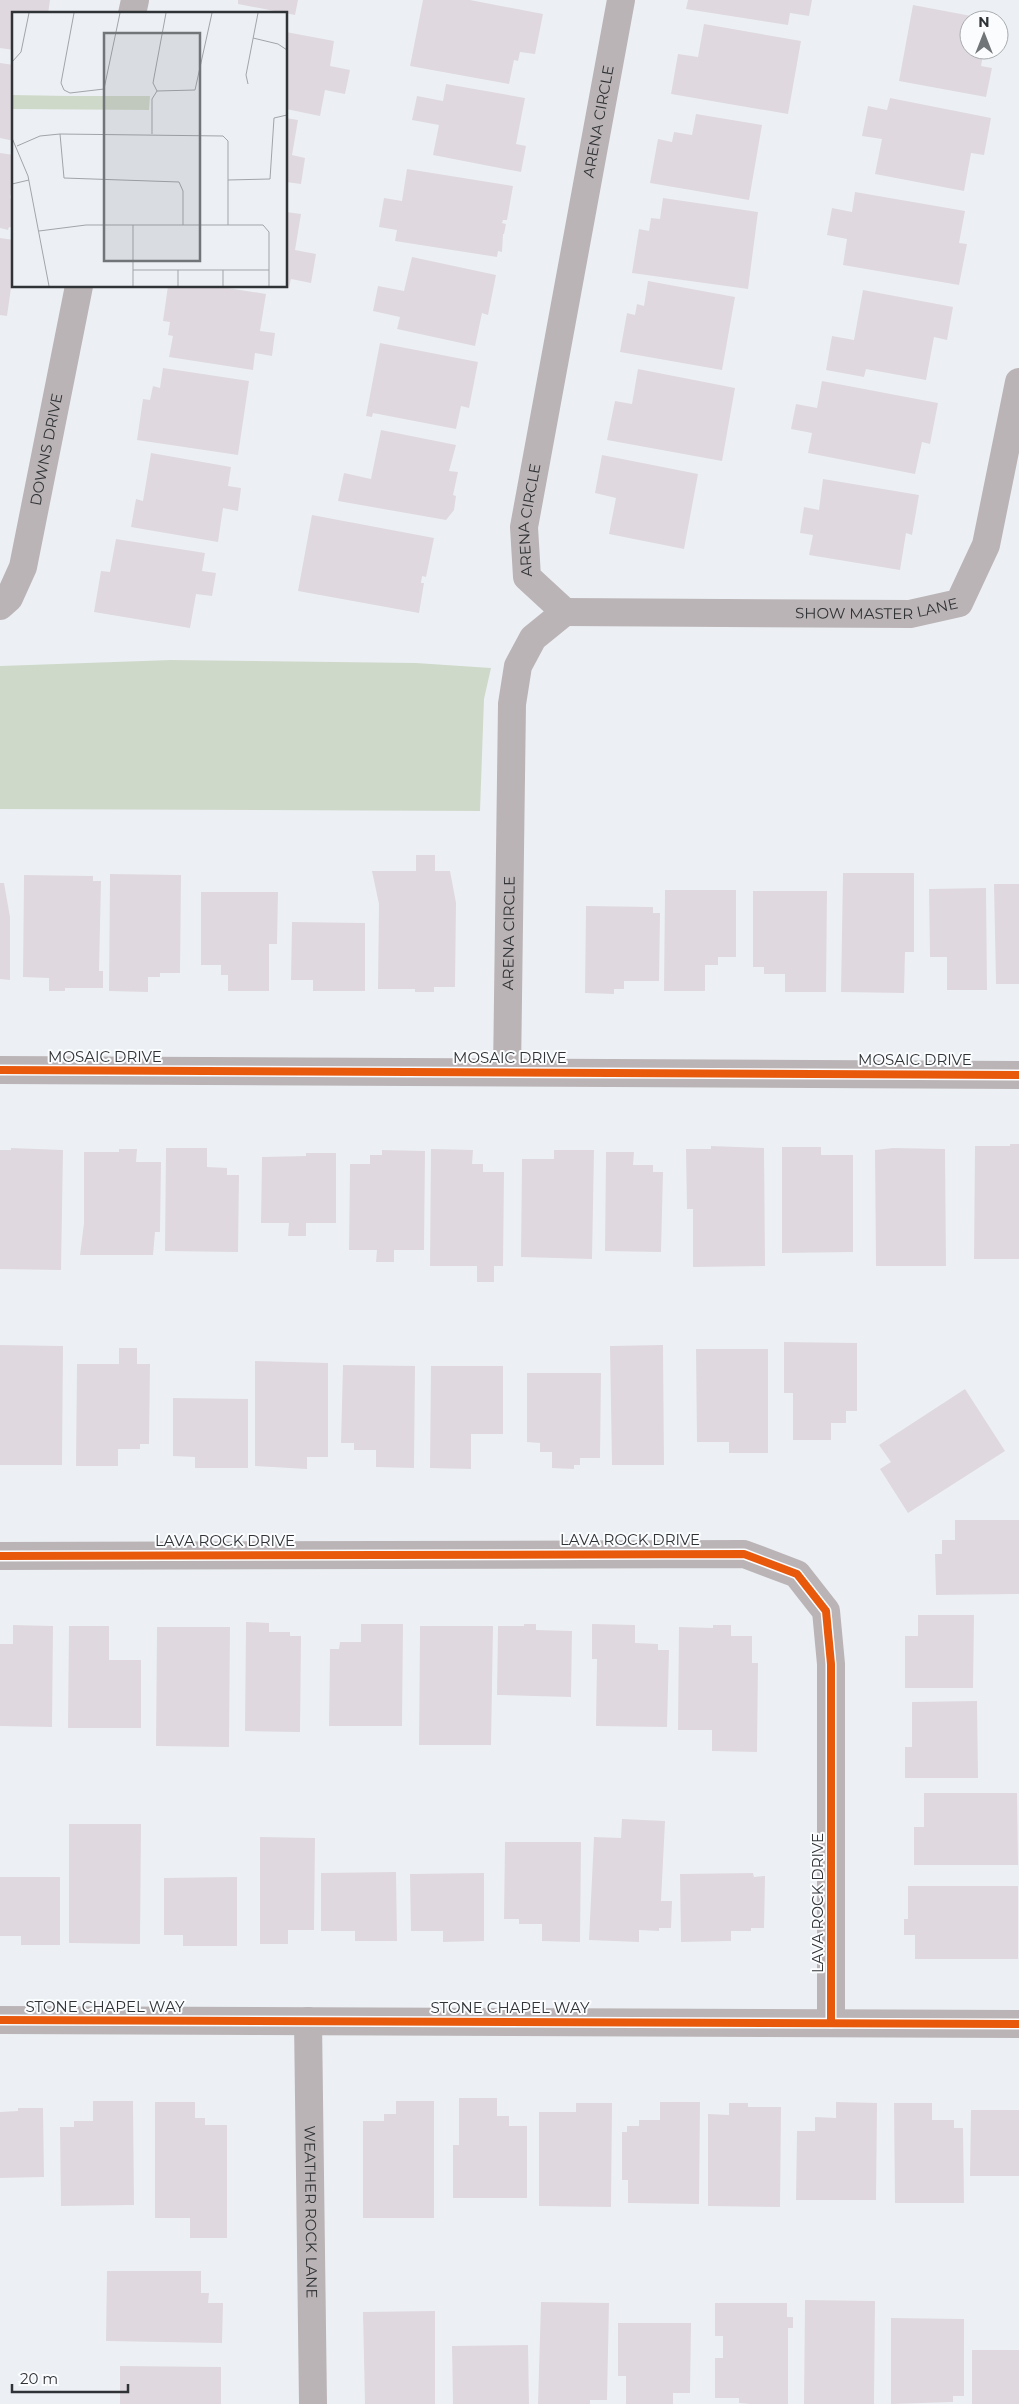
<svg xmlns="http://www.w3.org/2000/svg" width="1019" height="2404" viewBox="0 0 1019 2404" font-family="Montserrat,sans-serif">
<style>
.green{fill:#cfd9ca}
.building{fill:#dfd8df}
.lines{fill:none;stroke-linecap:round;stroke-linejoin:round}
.minor{stroke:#bbb4b6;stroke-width:28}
.cycleway-casing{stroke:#fafcfe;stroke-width:11}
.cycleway{stroke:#e8590c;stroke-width:8}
.labels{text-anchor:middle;stroke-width:4;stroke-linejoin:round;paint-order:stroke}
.street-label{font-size:15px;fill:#303336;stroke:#fafcfe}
.inset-road{fill:none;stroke:#a1a4a8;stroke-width:1}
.view{fill:#727578;fill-opacity:0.15;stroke:#727578;stroke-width:2.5}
.inset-edge{fill:none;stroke:#303336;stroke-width:2.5}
</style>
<rect width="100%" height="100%" fill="#ecf0f4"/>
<polygon class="green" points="171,660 416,663 491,668 484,699 480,811 0,809 0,666"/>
<g class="building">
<polygon points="0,0 50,0 48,14 14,14 14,50 0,48"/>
<polygon points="238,0 298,0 295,15 238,4"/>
<polygon points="423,0 470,0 543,14 535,54 520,52 518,61 514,60 509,84 410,66"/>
<polygon points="688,0 812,0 809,16 790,13 788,25 686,9"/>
<polygon points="913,5 987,19 969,20 969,50 984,50 981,66 992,68 986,97 899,81"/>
<polygon points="704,24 801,41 788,114 671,94 678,54 698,57"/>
<polygon points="286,32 334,41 330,66 350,70 345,94 325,90 320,116 286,109"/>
<polygon points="0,63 14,65 14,141 0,138"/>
<polygon points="446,84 525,98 516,144 526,146 521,172 433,155 439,125 412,120 417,96 443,101"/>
<polygon points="890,98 991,118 984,155 971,153 964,191 875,174 882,139 862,136 868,106 887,110"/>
<polygon points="696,114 762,125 749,200 650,183 658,139 672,142 674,132 692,135"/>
<polygon points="286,118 298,120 292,155 305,158 301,184 286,182"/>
<polygon points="0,153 14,155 14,179 10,198 14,199 14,228 9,227 8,230 0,228"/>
<polygon points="407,169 513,186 507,220 503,220 502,223 506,224 504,234 503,234 502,252 498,251 497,257 395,241 397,230 379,227 384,198 402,201"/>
<polygon points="855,192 965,211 959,243 967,244 959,285 843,265 847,239 827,235 832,208 852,212"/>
<polygon points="663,198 758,212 748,289 632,273 639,229 649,231 651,218 660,219"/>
<polygon points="286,212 301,214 295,250 316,254 311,283 291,279 289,288 286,287"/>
<polygon points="0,238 14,240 14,267 7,316 0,315"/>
<polygon points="412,257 496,275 488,315 482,313 475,346 397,329 400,317 373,311 378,286 404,291"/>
<polygon points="648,281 735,297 722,370 620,352 627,313 635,315 637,304 644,306"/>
<polygon points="168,286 215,286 266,294 260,331 275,333 272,356 255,353 253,370 169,357 173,336 168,335 170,322 163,321"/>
<polygon points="863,290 953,307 947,340 934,337 926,380 866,369 864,377 826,370 832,336 854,340"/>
<polygon points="380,343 478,362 469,408 461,406 456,429 373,413 372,417 366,416"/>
<polygon points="163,368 249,381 238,455 137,440 143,399 150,400 153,386 160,388"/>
<polygon points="638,369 735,388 722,461 607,440 615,401 632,404"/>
<polygon points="822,381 938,403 930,444 922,442 915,474 808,453 812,433 791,429 796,404 817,408"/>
<polygon points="381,430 456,445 449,471 458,472 453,495 456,496 454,510 446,520 338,501 344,473 371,479"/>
<polygon points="151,453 231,467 228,486 241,488 238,511 223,508 218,542 131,527 136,499 143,501"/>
<polygon points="602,455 698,474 684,549 609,534 616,498 595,493"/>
<polygon points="823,479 919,495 912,535 906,533 900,570 809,555 813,535 800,533 804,507 819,510"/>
<polygon points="312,515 434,538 426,577 422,576 421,583 424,583 419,613 298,591"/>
<polygon points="116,539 205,553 202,571 216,573 212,596 196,594 190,628 94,612 101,571 110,572"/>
<polygon points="416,855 435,855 435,871 450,871 456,903 455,987 434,987 434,992 415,992 415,989 378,989 379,904 372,871 416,871"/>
<polygon points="843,873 914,873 914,952 905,952 904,993 841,992"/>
<polygon points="110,874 181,875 180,973 160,973 160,977 148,977 148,992 109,991"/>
<polygon points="24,875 93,876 93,881 101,881 99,971 103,971 103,988 65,988 65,991 49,991 49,978 23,977"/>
<polygon points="0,883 4,883 10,917 10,980 0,979"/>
<polygon points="994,884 1019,884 1019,984 996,984"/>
<polygon points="986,888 987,990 947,990 947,957 930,957 929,889"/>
<polygon points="665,890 736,890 736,957 718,957 718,965 705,965 705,991 664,991"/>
<polygon points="753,891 827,891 826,992 785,992 785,974 764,974 764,967 753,967"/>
<polygon points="201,892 278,892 277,944 269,944 269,991 228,991 228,975 221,975 221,965 201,965"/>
<polygon points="586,906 653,907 653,913 660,913 659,981 624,981 624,989 614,989 614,994 585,993"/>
<polygon points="292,922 365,923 365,991 313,991 313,980 291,980"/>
<polygon points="1010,1144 1019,1144 1019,1259 974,1259 975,1146 1010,1146"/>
<polygon points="711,1146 764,1148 765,1266 693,1267 693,1209 687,1209 686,1149 711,1149"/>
<polygon points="782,1147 821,1147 821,1155 853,1155 853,1252 782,1253"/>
<polygon points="11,1148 63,1150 61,1270 0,1269 0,1150 11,1150"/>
<polygon points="166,1148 207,1148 207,1167 227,1168 227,1175 239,1175 238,1252 165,1251"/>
<polygon points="893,1148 945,1149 946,1266 876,1266 875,1150"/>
<polygon points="119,1149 137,1149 136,1162 161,1162 160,1232 155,1232 153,1255 80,1255 84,1223 84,1152 119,1152"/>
<polygon points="431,1149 473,1150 472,1164 483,1164 483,1172 504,1172 503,1266 494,1266 494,1282 477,1282 477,1266 430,1266"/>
<polygon points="382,1150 425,1151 424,1250 394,1250 394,1262 376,1262 377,1250 349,1250 350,1164 370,1164 370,1155 382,1155"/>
<polygon points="554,1150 594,1150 592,1259 521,1257 522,1159 554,1159"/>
<polygon points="606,1152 634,1152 633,1165 653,1165 653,1172 663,1172 661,1252 605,1251"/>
<polygon points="306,1153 336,1153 336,1223 306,1223 306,1236 288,1236 289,1223 261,1223 262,1157 306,1156"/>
<polygon points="784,1342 857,1343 857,1411 846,1411 846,1423 831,1423 831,1440 793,1440 793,1393 784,1393"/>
<polygon points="0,1345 63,1346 62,1465 0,1465"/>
<polygon points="663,1345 664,1465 612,1465 610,1346"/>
<polygon points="119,1348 137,1348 137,1364 150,1364 149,1444 140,1444 140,1449 118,1449 118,1466 76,1466 77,1364 119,1364"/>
<polygon points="696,1349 768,1349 768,1453 729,1453 729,1442 697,1442"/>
<polygon points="255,1361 328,1363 328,1457 307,1457 307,1469 255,1466"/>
<polygon points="343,1365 415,1366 414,1468 376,1467 376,1450 354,1450 354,1443 341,1443"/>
<polygon points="431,1366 503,1366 503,1434 471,1434 471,1469 430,1468"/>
<polygon points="527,1373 601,1373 600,1458 580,1458 580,1465 574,1465 574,1469 552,1468 552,1452 540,1452 540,1443 527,1442"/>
<polygon points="965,1389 1005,1451 908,1513 880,1469 891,1462 879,1445"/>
<polygon points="173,1398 248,1399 248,1468 195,1468 195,1457 173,1456"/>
<polygon points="955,1520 1019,1520 1019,1594 936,1595 935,1554 942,1554 942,1540 955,1540"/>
<polygon points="918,1615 974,1615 973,1688 905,1688 905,1636 918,1636"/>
<polygon points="246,1622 269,1623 269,1632 290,1632 290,1636 301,1636 300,1732 245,1731"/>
<polygon points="361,1624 403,1624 402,1726 329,1726 330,1649 339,1649 340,1642 361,1642"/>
<polygon points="524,1624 536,1624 536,1630 572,1631 571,1697 497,1695 498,1626 524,1626"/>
<polygon points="592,1624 635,1625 635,1643 658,1644 658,1650 669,1650 667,1727 596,1726 597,1659 592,1659"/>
<polygon points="13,1625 53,1626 52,1727 0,1726 0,1644 13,1644"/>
<polygon points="713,1625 731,1625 731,1636 752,1636 752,1663 758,1663 757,1752 712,1751 712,1730 678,1730 679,1627 713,1628"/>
<polygon points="69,1626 109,1626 109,1660 141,1660 141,1728 68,1728"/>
<polygon points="420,1626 493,1626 491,1745 419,1745"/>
<polygon points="157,1627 230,1627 229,1747 156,1746"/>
<polygon points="977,1701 978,1778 905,1778 905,1747 912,1747 912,1702"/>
<polygon points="924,1793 1017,1793 1018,1865 914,1865 914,1827 924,1827"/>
<polygon points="622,1819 665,1821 661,1901 672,1901 671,1928 659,1928 659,1931 639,1930 639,1942 589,1940 594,1837 621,1838"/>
<polygon points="69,1824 141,1824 140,1944 69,1943"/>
<polygon points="260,1837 315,1838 314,1930 288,1930 288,1944 260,1944"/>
<polygon points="505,1842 581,1842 580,1942 542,1941 542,1924 519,1924 519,1919 504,1919"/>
<polygon points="396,1872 397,1941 355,1941 355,1931 321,1931 321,1873"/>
<polygon points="484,1873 484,1941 443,1942 443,1931 411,1931 410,1874"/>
<polygon points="753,1873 754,1877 765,1876 764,1928 751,1928 751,1931 731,1931 731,1941 681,1942 680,1874"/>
<polygon points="0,1877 60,1877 60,1945 21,1945 21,1936 0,1936"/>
<polygon points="237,1877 237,1946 183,1946 183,1935 164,1935 164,1878"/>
<polygon points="908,1886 1018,1886 1018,1959 915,1959 915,1935 904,1935 904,1919 908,1919"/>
<polygon points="459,2098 497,2098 497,2116 509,2116 509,2126 527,2126 527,2198 453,2198 453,2145 459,2145"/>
<polygon points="93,2101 133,2101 134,2205 61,2206 60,2127 74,2127 74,2121 93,2121"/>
<polygon points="396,2101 434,2101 434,2218 363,2218 363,2121 384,2121 384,2114 396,2114"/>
<polygon points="155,2102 195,2102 195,2118 205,2118 205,2125 227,2125 227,2238 190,2238 190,2218 155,2218"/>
<polygon points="660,2102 700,2102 699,2204 628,2203 628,2180 622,2180 622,2132 627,2132 627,2126 639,2126 639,2120 660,2120"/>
<polygon points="836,2102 877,2103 876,2200 796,2200 797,2131 815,2131 815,2117 836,2118"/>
<polygon points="576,2103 612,2103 611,2207 539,2206 539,2112 576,2112"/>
<polygon points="729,2103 748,2103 748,2107 781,2107 780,2207 708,2206 708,2114 729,2115"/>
<polygon points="894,2103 932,2103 932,2120 954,2120 954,2128 963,2128 964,2203 895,2203"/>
<polygon points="18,2108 43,2108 44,2177 0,2178 0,2112 18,2111"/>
<polygon points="971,2110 1019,2110 1019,2176 970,2176"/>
<polygon points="107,2271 201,2271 201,2293 209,2293 208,2303 223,2303 222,2343 106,2341"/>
<polygon points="805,2300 875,2301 874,2404 804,2404"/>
<polygon points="541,2302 609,2303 607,2400 590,2400 590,2404 538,2404"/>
<polygon points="715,2303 787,2303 787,2317 793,2317 793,2328 788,2328 788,2404 750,2404 739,2403 739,2398 715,2398 715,2358 723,2358 723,2336 715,2336"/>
<polygon points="435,2311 435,2404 365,2404 363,2312"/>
<polygon points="891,2318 964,2319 964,2396 953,2396 953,2402 891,2404"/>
<polygon points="618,2323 691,2323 690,2393 673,2393 673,2404 626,2404 626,2376 618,2376"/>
<polygon points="528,2345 529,2404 453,2404 452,2346"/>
<rect x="972" y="2350" width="47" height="54"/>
<polygon points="120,2366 221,2367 221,2404 120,2404"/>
</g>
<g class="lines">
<g class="minor">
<polyline points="132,14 135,0"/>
<path id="s1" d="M0,606L9,598L23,567L79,286"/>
<path id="s2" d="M565,612L527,577L524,527L621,0"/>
<path id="s3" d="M565,612L910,614L959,603L986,545L1019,382"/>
<polyline points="0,1070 1019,1075"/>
<path id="s4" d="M507,1072L512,704L518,666L533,638L565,612"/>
<polyline points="0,1556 744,1554 797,1574 826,1611 831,1664 831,2023"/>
<polyline points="0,2020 1019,2024"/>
<path id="s5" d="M308,2021L313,2404"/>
</g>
<defs>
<g id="cycleway">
<polyline points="0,1070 1019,1075"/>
<polyline points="0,1556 744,1554 797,1574 826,1611 831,1664 831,2023"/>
<polyline points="0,2020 1019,2024"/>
</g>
</defs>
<use href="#cycleway" class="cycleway-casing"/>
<use href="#cycleway" class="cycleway"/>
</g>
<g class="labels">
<g class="street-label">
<text dy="5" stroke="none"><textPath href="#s2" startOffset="514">ARENA CIRCLE</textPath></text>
<text dy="5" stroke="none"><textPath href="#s1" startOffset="166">DOWNS DRIVE</textPath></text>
<text dy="5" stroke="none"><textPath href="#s2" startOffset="109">ARENA CIRCLE</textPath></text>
<text dy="5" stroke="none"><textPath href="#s3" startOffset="312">SHOW MASTER LANE</textPath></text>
<text dy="5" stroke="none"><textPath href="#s4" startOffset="139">ARENA CIRCLE</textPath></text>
<text x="105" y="1062">MOSAIC DRIVE</text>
<text x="510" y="1063">MOSAIC DRIVE</text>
<text x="915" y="1065">MOSAIC DRIVE</text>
<text x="630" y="1545">LAVA ROCK DRIVE</text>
<text x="225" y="1546">LAVA ROCK DRIVE</text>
<text transform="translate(818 1903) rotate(-90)" y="5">LAVA ROCK DRIVE</text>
<text x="105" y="2012">STONE CHAPEL WAY</text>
<text x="510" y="2013">STONE CHAPEL WAY</text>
<text dy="5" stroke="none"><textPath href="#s5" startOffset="191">WEATHER ROCK LANE</textPath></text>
</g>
</g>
<g transform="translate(12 12)">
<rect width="275" height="275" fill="#ecf0f4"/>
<path d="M0,83L58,84H138L137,98L0,97Z" fill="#cfd9ca"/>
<path class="inset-road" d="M62,1L49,71L52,78L58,81L92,77L108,1M241,26L266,32L275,38M0,50L9,40L17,1M236,72L234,63L246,1M145,79L183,78L200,1M145,79L141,71L154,1M48,122L52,166L167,170L171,179V213M140,122V87L145,79M0,126L16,164L37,274M5,134L28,124L48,122L211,124L216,129V213M216,168L258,167L262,106L275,103M0,172L17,168M27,219L74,213H251L257,220V274M121,258H257M166,258V274M121,274V213M211,274V258"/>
<path class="view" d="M92,21H188V249H92Z"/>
<rect width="275" height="275" class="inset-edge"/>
</g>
<g transform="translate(984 35)"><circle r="24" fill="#fafcfe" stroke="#a9acae"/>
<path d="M0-4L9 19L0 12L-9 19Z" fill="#727578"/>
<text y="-8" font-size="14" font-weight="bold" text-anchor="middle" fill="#303336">N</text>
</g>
<path d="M12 2384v8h116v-8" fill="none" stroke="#303336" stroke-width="2.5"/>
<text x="20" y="2384" font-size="15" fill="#303336" stroke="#fafcfe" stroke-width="4" paint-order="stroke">20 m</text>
</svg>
